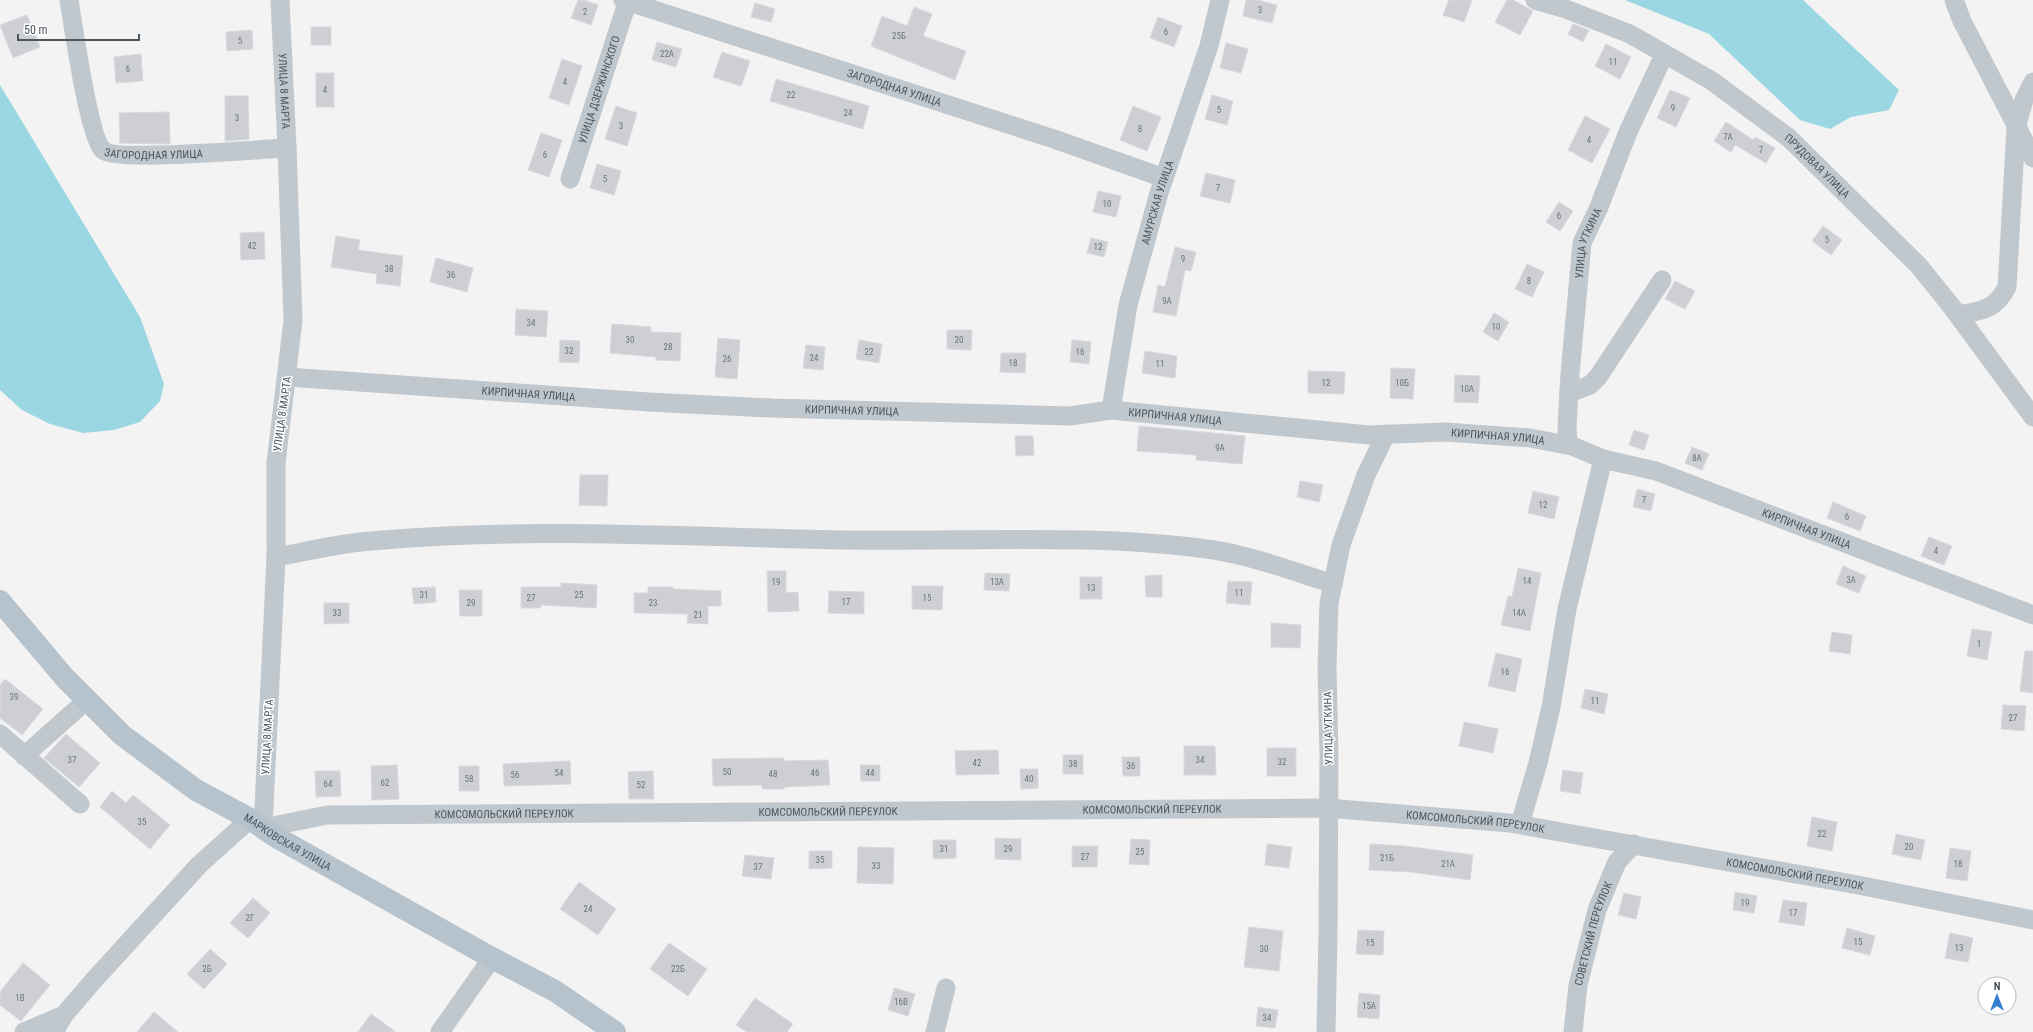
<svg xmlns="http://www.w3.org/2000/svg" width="2033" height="1032" viewBox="0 0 2033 1032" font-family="'Roboto Condensed',sans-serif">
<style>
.water{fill:#9ad7e3}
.building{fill:#cdcfd4;stroke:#d7d9dd}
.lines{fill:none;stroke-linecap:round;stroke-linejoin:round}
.minor{stroke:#c0c7cd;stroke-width:19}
.major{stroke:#b6c3cd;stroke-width:22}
.labels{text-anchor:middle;stroke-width:3;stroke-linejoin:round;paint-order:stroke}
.number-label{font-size:9px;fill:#6c747c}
.street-label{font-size:11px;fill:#4c565e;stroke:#fff}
</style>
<rect width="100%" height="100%" fill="#f4f3f3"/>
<g class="water">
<polygon points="1625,0 1803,0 1899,90 1889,110 1851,117 1830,129 1800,120 1709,34"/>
<polygon points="0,85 140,317 164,384 160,401 140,422 114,430 83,433 50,424 22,410 0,390"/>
</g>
<g class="building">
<polygon points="578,0 583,0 598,5 591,25 571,18"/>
<polygon points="1246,0 1257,0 1277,5 1272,23 1243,16"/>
<polygon points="1449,0 1472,0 1464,22 1443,15"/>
<polygon points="1507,0 1513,0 1533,11 1520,35 1495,22"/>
<polygon points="755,3 775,9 771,22 751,17"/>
<polygon points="914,7 932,14 923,36 966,51 955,80 871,46 882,16 907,26"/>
<polygon points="27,15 40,47 13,58 0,25"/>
<polygon points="1158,17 1182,26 1174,47 1150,38"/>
<polygon points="1573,24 1589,30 1583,42 1568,34"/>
<rect x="311" y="27" width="20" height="18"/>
<polygon points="252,30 253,49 227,51 226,32"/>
<polygon points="657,42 682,49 676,67 652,60"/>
<polygon points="1226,43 1248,49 1241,73 1220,68"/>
<polygon points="1606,44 1631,57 1620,79 1595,66"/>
<polygon points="722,52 750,61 741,86 713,77"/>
<polygon points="141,54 143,81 116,83 114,57"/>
<polygon points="562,59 582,66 569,105 549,98"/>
<rect x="316" y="73" width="18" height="34"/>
<polygon points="776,79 869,106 863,129 770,101"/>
<polygon points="1670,90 1690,98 1676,127 1657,118"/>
<polygon points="1212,95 1233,101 1227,125 1205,119"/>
<polygon points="225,96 248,96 249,139 225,141"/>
<polygon points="616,106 637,113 627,146 605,139"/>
<polygon points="1133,106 1161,117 1147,151 1120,140"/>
<polygon points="169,112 170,144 120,143 119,113"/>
<polygon points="1585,116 1610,129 1592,163 1568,150"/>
<polygon points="1726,122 1753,140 1755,137 1775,148 1766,163 1735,145 1731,152 1714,141"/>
<polygon points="541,133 562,140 549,177 528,170"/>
<polygon points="597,164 621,171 614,195 590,188"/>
<polygon points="1206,173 1235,180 1230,203 1200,196"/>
<polygon points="1098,191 1121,196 1116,217 1093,212"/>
<polygon points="1559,202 1573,211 1560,231 1546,222"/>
<polygon points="1823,226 1842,240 1831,255 1812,241"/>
<polygon points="264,232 265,259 241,260 240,233"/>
<polygon points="336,236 360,240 358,250 403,256 400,286 376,283 377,274 331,267"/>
<polygon points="1091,238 1108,242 1104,257 1087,253"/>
<polygon points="1175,247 1196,252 1191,271 1185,270 1176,316 1153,312 1158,285 1165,287"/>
<polygon points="436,258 473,268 467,292 430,282"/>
<polygon points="1527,264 1544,272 1532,297 1515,289"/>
<polygon points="1675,281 1695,291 1685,309 1665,299"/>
<polygon points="516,309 548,311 546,337 515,335"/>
<polygon points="1494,313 1509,322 1498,341 1483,332"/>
<polygon points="612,324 651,327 651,332 681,333 680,361 656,360 656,357 610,353"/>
<polygon points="947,330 972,330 971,350 947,349"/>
<polygon points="718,338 740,340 737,379 715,377"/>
<polygon points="560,340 580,341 579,363 559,362"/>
<polygon points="859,340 882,344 879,363 856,359"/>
<polygon points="1072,340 1091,342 1089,364 1070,362"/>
<polygon points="806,345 825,347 823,370 803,368"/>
<polygon points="1145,351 1177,356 1175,378 1142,373"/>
<polygon points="1001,353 1026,353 1025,373 1000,372"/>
<polygon points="1391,368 1415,369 1413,399 1390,398"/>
<polygon points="1308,371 1345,372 1344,394 1308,393"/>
<polygon points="1455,375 1480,376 1478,403 1454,402"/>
<polygon points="1139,426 1245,436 1242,464 1196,460 1196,455 1137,451"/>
<polygon points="1634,430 1649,435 1644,450 1629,445"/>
<polygon points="1015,436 1033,436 1034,455 1016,456"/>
<polygon points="1692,447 1709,454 1702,470 1685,463"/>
<polygon points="580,475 608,475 607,506 579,505"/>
<polygon points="1300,481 1323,485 1319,502 1297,497"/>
<polygon points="1637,489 1655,494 1651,511 1633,507"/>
<polygon points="1533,491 1559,497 1554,519 1528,513"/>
<polygon points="1833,502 1866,516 1860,531 1827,518"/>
<polygon points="1929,537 1952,546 1944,565 1921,556"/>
<polygon points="1843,566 1866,576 1859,593 1836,584"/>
<polygon points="1518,568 1541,573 1530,631 1501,625 1508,596 1512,597"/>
<polygon points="767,571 786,571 786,593 798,592 799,611 768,612"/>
<polygon points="985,573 1010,574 1009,591 984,590"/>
<polygon points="1162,575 1162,597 1146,597 1145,576"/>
<rect x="1080" y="577" width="22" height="22"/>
<polygon points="1228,581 1252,582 1250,605 1226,603"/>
<polygon points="561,583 597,585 596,608 541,605 540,608 521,608 521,587 561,587"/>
<polygon points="912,586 943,586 942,610 912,609"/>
<polygon points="435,587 436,602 414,604 412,588"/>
<polygon points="648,587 673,587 673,589 721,591 721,606 708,606 708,624 687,623 688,614 634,613 634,593 648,593"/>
<polygon points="459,590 482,590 482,616 460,616"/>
<polygon points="829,591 864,592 864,614 828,613"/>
<polygon points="324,603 349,603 349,623 324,624"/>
<polygon points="1271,623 1301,625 1300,648 1271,647"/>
<polygon points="1972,629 1992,632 1987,660 1967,656"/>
<polygon points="1832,632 1852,635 1850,654 1829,651"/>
<polygon points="2025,651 2033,651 2033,693 2020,691"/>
<polygon points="1496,653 1522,659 1515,692 1488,686"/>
<polygon points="5,679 43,709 22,735 0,718 0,685"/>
<polygon points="1585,689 1608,694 1604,714 1581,708"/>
<polygon points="2003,705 2026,706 2024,731 2001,729"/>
<polygon points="1464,722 1498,729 1493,753 1459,746"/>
<polygon points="66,734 100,763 79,787 44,758"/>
<polygon points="1184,746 1215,746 1216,775 1184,775"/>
<rect x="1267" y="748" width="29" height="28"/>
<polygon points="998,750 999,774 956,775 955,751"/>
<rect x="1063" y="755" width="20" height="19"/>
<polygon points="1122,757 1140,757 1140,776 1123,776"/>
<polygon points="784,758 784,761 828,760 830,785 784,787 784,789 762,789 762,785 713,786 712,759"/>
<polygon points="570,761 571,784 504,786 503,764"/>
<polygon points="397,765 399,799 372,800 371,766"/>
<polygon points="860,765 880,765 880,781 861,781"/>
<rect x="459" y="766" width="20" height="25"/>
<polygon points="1020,769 1038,769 1038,788 1021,789"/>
<polygon points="1563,770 1583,773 1580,794 1560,791"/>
<polygon points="315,771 340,771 341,796 316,797"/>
<polygon points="653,771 654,799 629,799 628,772"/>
<polygon points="112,791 126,803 133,795 170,825 150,849 100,807"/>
<polygon points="1812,817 1837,822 1832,851 1807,846"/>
<polygon points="1896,834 1925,840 1921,860 1892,854"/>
<polygon points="995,838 1021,839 1021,860 995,859"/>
<polygon points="1131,839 1150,840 1149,865 1129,864"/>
<polygon points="933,840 956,840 956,858 933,859"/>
<polygon points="1267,844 1292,847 1289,868 1265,865"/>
<polygon points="1370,844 1405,846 1473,855 1470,880 1411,872 1369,870"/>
<polygon points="1072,846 1098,846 1097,867 1072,867"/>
<polygon points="858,847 894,848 893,884 857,883"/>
<polygon points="1950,848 1971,851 1967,881 1946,878"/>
<polygon points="809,851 832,851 832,868 809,869"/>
<polygon points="745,855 774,858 771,879 742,876"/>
<polygon points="579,882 616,909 598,935 560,909"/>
<polygon points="1735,892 1757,896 1754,913 1733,910"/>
<polygon points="1624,893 1641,897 1636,919 1618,915"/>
<polygon points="253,898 270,913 248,938 230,923"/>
<polygon points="1783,900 1807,903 1804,926 1779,922"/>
<polygon points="1249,927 1283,931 1279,971 1244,967"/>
<polygon points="1847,928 1875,936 1870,955 1842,948"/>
<polygon points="1358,930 1384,931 1383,955 1356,954"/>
<polygon points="1950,933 1973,938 1968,962 1945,958"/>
<polygon points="669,943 707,969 688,996 650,969"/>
<polygon points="210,949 227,964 204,989 187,974"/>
<polygon points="23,963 50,985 21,1021 0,1005 0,992"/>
<polygon points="894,988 915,994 908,1016 888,1010"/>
<polygon points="1359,993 1380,995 1379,1019 1357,1017"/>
<polygon points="755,998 793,1024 787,1032 747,1032 736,1025"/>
<polygon points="1258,1007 1278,1010 1275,1028 1256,1026"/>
<polygon points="154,1012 178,1032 137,1032"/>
<polygon points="371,1014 396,1032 358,1032"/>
</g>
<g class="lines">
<g class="minor">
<path id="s1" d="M69,0C73,24 89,138 103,150C116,162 261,149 287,148"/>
<path id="s2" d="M280,0L287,148L293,320L276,463V557L263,828L327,815L1327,808L1510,823L1858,885L2033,920"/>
<path id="s3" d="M623,0L1054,139L1164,178"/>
<path id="s4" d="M1535,0L1563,8L1630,34L1712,81L1789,138L1919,266L1952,307L2033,417"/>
<polyline points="1954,0 1962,21 2033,158"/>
<path id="s5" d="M570,179L628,0"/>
<path d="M1958,315C1982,311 1995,310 2007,287L2016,128L2024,100L2033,82"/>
<path id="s6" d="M287,377L649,402L771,408L1070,416L1111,410L1369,435L1446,432L1530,438L1572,446L1603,459L1656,471L2033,615"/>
<polyline points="1569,393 1590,385 1598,377 1662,280"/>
<path id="s7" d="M1111,410L1128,305L1159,193L1209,46L1220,0"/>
<path id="s8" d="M1568,445L1567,426L1570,374L1582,243L1599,207L1628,132L1664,55"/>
<path d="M276,557C304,552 332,545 361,542C521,526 685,537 846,540C969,542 1093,533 1214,550C1252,556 1296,572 1333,584"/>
<polyline points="0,734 80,804"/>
<polyline points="24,756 87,700"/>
<polyline points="1520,824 1538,763 1551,707 1567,609 1603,459"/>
<polyline points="24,1032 64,1015"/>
<polyline points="54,1032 64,1015 94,980 199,865 250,819"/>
<polyline points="440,1032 492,958"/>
<polyline points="935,1032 946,988"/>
<polyline points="1326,1032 1328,933 1329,755 1327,668 1329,603 1341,545 1366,475 1386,434"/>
<path id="s9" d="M1573,1032L1578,985L1597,910L1617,862L1634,844"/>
</g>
<path class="major" id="s10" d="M0,601L65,678L122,735L196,790L250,819L276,837L492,958L555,991L615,1032"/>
</g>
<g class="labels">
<g class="number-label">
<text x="1260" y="13">3</text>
<text x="585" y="15">2</text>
<text x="1166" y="35">6</text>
<text x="899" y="39">25Б</text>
<text x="240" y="44">5</text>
<text x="667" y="57">22А</text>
<text x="1613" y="65">11</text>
<text x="128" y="72">6</text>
<text x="565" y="85">4</text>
<text x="325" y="93">4</text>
<text x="791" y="98">22</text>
<text x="1673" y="111">9</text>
<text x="1219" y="113">5</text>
<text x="848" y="116">24</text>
<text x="237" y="121">3</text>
<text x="621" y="129">3</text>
<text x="1140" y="132">8</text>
<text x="1728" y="140">7А</text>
<text x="1589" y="143">4</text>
<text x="1761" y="153">7</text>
<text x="545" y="158">6</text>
<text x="605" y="182">5</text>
<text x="1218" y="191">7</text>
<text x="1107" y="207">10</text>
<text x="1559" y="219">6</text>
<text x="1827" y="243">5</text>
<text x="252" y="249">42</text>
<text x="1098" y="250">12</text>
<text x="1183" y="262">9</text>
<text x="389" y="272">38</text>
<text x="451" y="278">36</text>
<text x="1529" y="284">8</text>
<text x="1167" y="304">9А</text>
<text x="531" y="326">34</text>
<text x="1496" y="330">10</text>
<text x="630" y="343">30</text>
<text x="959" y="343">20</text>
<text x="668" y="350">28</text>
<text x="569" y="354">32</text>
<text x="869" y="355">22</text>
<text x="1080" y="355">16</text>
<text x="814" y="361">24</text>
<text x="727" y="362">26</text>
<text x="1013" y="366">18</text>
<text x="1160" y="367">11</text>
<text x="1326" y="386">12</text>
<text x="1402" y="386">10Б</text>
<text x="1467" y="392">10А</text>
<text x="1220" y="451">9А</text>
<text x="1697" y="461">8А</text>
<text x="1644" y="503">7</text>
<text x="1543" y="508">12</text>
<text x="1847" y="520">6</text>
<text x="1936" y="554">4</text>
<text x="1851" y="583">3А</text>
<text x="1527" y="584">14</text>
<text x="776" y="585">19</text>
<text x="997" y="585">13А</text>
<text x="1091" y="591">13</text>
<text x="1239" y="596">11</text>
<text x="424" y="598">31</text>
<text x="579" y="598">25</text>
<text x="531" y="601">27</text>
<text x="927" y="601">15</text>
<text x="846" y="605">17</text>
<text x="471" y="606">29</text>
<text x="653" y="606">23</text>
<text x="337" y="616">33</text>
<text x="1519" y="616">14А</text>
<text x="698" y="618">21</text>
<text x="1979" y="647">1</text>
<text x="1505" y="675">16</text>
<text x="14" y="700">39</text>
<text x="1595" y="704">11</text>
<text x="2013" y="721">27</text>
<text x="72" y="763">37</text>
<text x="1200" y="763">34</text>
<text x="1282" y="765">32</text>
<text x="977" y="766">42</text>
<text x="1073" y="767">38</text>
<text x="1131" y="769">36</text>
<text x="727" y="775">50</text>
<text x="559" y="776">54</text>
<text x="815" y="776">46</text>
<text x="870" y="776">44</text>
<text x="773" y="777">48</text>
<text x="515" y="778">56</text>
<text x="469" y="782">58</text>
<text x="1029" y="782">40</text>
<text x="385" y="786">62</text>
<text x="328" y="787">64</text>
<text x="641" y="788">52</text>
<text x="142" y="825">35</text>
<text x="1822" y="837">22</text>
<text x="1909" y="850">20</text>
<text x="944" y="852">31</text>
<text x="1008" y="852">29</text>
<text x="1140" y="855">25</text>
<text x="1085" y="860">27</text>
<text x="1387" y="861">21Б</text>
<text x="820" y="863">35</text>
<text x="1448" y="867">21А</text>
<text x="1958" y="867">18</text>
<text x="876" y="869">33</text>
<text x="758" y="870">37</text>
<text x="1745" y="906">19</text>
<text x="588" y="912">24</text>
<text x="1793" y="916">17</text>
<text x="250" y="921">2Г</text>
<text x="1858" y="945">15</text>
<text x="1370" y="946">15</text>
<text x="1959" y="951">13</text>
<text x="1264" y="952">30</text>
<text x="207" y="972">2Б</text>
<text x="678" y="972">22Б</text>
<text x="20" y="1001">1В</text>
<text x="901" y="1005">16В</text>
<text x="1369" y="1009">15А</text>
<text x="1267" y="1021">34</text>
</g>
<g class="street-label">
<text dy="4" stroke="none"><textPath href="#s3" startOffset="285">ЗАГОРОДНАЯ УЛИЦА</textPath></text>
<text dy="4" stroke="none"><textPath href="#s5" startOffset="94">УЛИЦА ДЗЕРЖИНСКОГО</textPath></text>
<text dy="4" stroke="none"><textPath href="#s2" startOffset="91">УЛИЦА 8 МАРТА</textPath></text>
<text dy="4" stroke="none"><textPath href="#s1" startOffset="206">ЗАГОРОДНАЯ УЛИЦА</textPath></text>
<text dy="4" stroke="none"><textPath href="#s4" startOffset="331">ПРУДОВАЯ УЛИЦА</textPath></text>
<text dy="4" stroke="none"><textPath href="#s7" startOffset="213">АМУРСКАЯ УЛИЦА</textPath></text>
<text dy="4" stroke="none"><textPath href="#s8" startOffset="204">УЛИЦА УТКИНА</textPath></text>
<text dy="4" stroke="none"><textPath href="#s6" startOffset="242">КИРПИЧНАЯ УЛИЦА</textPath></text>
<text dy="4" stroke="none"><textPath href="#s6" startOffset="566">КИРПИЧНАЯ УЛИЦА</textPath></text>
<text transform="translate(282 414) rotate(-82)" y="4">УЛИЦА 8 МАРТА</text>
<text dy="4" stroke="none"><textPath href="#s6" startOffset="890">КИРПИЧНАЯ УЛИЦА</textPath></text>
<text dy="4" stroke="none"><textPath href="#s6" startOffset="1214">КИРПИЧНАЯ УЛИЦА</textPath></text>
<text dy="4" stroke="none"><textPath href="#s6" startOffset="1538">КИРПИЧНАЯ УЛИЦА</textPath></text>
<text transform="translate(1328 728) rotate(-91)" y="4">УЛИЦА УТКИНА</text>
<text transform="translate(267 737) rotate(-87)" y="4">УЛИЦА 8 МАРТА</text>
<text dy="4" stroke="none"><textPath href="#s2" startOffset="1720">КОМСОМОЛЬСКИЙ ПЕРЕУЛОК</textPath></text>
<text dy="4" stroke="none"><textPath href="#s2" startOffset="1396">КОМСОМОЛЬСКИЙ ПЕРЕУЛОК</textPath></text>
<text dy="4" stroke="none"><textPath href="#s2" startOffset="1072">КОМСОМОЛЬСКИЙ ПЕРЕУЛОК</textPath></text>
<text dy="4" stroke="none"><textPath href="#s2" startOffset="2044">КОМСОМОЛЬСКИЙ ПЕРЕУЛОК</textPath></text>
<text dy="4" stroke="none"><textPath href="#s10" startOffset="379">МАРКОВСКАЯ УЛИЦА</textPath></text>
<text dy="4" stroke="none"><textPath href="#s2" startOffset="2368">КОМСОМОЛЬСКИЙ ПЕРЕУЛОК</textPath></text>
<text dy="4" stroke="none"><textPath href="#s9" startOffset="101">СОВЕТСКИЙ ПЕРЕУЛОК</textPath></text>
</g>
</g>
<g transform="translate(1997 996)"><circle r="19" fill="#ffffff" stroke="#b7bbbf"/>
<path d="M0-3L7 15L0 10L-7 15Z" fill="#317fcf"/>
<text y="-6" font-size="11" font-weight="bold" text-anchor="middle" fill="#4c565e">N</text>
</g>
<path d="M18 34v6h121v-6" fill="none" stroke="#4c565e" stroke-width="2"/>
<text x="24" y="34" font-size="12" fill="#4c565e" stroke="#ffffff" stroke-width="3" paint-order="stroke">50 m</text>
</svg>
